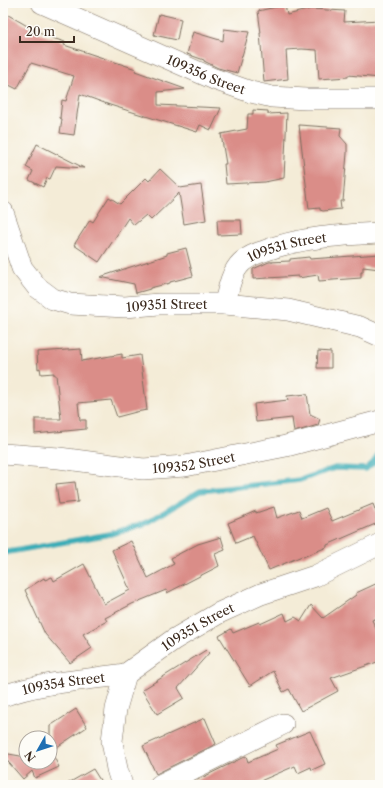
<svg xmlns="http://www.w3.org/2000/svg" width="383" height="788" viewBox="0 0 383 788" font-family="'Libre Caslon Text',serif">
<style>
.lines{fill:none;stroke-linecap:round;stroke-linejoin:round}
.stream{stroke:#3cadb7;stroke-width:5.5}
.building{fill:#da8d88}
.street-casing{stroke:#7c6e5f;stroke-width:22}
.street{stroke:#fff;stroke-width:21}
.labels{text-anchor:middle;stroke-width:3.5;stroke-linejoin:round;paint-order:stroke}
.street-label{font-size:13px;fill:#3b2a1e;stroke:#fdfcf7}
</style>
<rect width="100%" height="100%" fill="#fdfcf7"/>
<filter id="ink" filterUnits="userSpaceOnUse"><feTurbulence type="fractalNoise" baseFrequency=".025" numOctaves="2"/><feDisplacementMap in="SourceGraphic" scale="8" xChannelSelector="R" yChannelSelector="G"/><feConvolveMatrix kernelMatrix="1 2 1 2 8 2 1 2 1" color-interpolation-filters="sRGB"/></filter>
<filter id="wash" filterUnits="userSpaceOnUse"><feTurbulence type="fractalNoise" baseFrequency=".012" numOctaves="4" result="noise"/><feDisplacementMap in="SourceGraphic" scale="16" xChannelSelector="R" yChannelSelector="G"/><feGaussianBlur stdDeviation="0.9" result="paint"/><feColorMatrix in="noise" values="0 0 0 0 0 0 0 0 0 0 0 0 0 0 0 0 0 1.4 0 .05"/><feComposite in="paint" operator="in"/></filter>
<g filter="url(#wash)">
<rect width="100%" height="100%" fill="#f4ecd7"/>
<g class="lines">
<polyline class="stream" points="3,553 110,534 146,523 200,491 300,480 335,468 366,469 373,463 378,455 380,455"/>
</g>
<g id="blocks">
<g class="building">
<polygon points="285,5 287,15 311,9 345,11 344,22 380,20 380,78 348,75 348,77 319,79 317,50 302,49 286,50 288,79 264,82 260,33 261,33 258,11"/>
<polygon points="3,12 43,35 65,42 64,45 136,69 135,71 185,89 158,92 158,105 221,108 211,130 200,125 197,132 110,105 80,94 74,135 60,133 62,119 60,118 62,100 66,101 74,76 31,63 17,89 3,82"/>
<polygon points="159,14 181,19 177,40 154,35"/>
<polygon points="224,29 249,32 237,73 218,68 204,61 204,60 187,54 193,32 223,41"/>
<polygon points="253,110 268,111 268,114 287,113 284,178 265,182 226,184 224,164 226,164 221,134 247,129 248,114 253,114"/>
<polygon points="299,125 341,128 340,136 347,144 347,153 343,201 340,201 341,209 323,211 320,210 320,208 309,209"/>
<polygon points="37,144 84,168 56,166 50,179 47,178 43,187 29,180 33,171 26,167"/>
<polygon points="160,169 180,188 201,185 206,220 184,224 179,193 151,220 146,215 134,225 128,218 99,262 74,245 90,220 93,222 109,197 120,204 146,178 149,181"/>
<polygon points="217,220 241,220 242,234 218,235"/>
<polygon points="186,248 193,276 170,282 170,283 150,288 150,289 136,293 134,284 100,277 167,255 167,253"/>
<polygon points="380,254 380,269 363,267 363,272 361,272 361,278 319,281 318,275 298,278 298,276 253,279 253,269 269,262 290,261 290,259 309,257 310,259"/>
<polygon points="81,349 82,361 122,354 122,358 140,355 147,410 136,412 117,417 111,400 78,403 80,420 86,420 86,429 35,434 35,419 61,419 56,375 54,375 54,373 41,374 40,368 38,369 37,352"/>
<polygon points="318,351 331,352 331,368 317,368"/>
<polygon points="307,394 310,414 320,419 318,425 294,432 292,418 256,422 254,404 288,400 287,396"/>
<polygon points="75,482 78,502 59,504 56,484"/>
<polygon points="373,504 380,522 327,545 327,547 303,557 302,556 269,570 253,536 236,543 228,523 256,511 256,513 274,507 277,518 299,510 302,518 326,508 332,521"/>
<polygon points="221,537 225,550 215,554 219,566 167,593 166,590 132,604 105,618 107,621 83,634 92,648 70,663 45,634 25,590 44,578 45,580 52,577 54,581 84,564 104,604 130,590 112,550 131,541 148,578 174,564 171,558 198,544"/>
<polygon points="380,582 380,617 372,620 380,637 380,661 331,678 338,691 301,711 289,689 283,692 273,671 250,686 219,636 231,629 233,633 259,622 260,624 284,613 287,621 295,617 301,621 311,605 323,618 356,595 356,593"/>
<polygon points="206,650 209,653 178,688 184,698 157,714 142,690"/>
<polygon points="76,709 87,727 51,751 59,767 35,778 32,771 23,779 3,756 3,753 26,757 26,762 50,762 50,726"/>
<polygon points="205,718 216,744 156,774 143,746"/>
<polygon points="310,731 325,764 312,770 311,767 298,773 295,766 251,785 187,785 246,756 248,762 278,749 276,745"/>
<polygon points="93,769 103,785 65,785"/>
</g>
</g>
</g>
<g filter="url(#ink)">
<use href="#blocks" fill-opacity="0" stroke="#7c6e5f" stroke-width="1"/>
<g class="lines">
<defs>
<g id="street">
<path id="s1" d="M42,3L214,79L251,92L272,97L306,99H380"/>
<path id="s2" d="M3,212L22,268L37,287L53,299L70,304L125,307L159,304H225L288,310L360,327L380,336"/>
<path id="s3" d="M225,304C228,290 231,272 242,262C248,257 257,253 264,251C301,237 341,235 380,233"/>
<path id="s4" d="M3,454L59,458L143,469L185,466L286,446L380,421"/>
<path id="s5" d="M3,696C42,682 85,680 126,674"/>
<path id="s6" d="M122,785L117,769L112,741L116,709L126,674L173,640L219,613L261,594L315,576L380,544"/>
<polyline points="160,785 283,724"/>
</g>
</defs>
<use href="#street" class="street-casing"/>
<use href="#street" class="street"/>
</g>
</g>
<g class="labels">
<g class="street-label">
<text dy="5" stroke="none"><textPath href="#s1" startOffset="179">109356 Street</textPath></text>
<text dy="5" stroke="none"><textPath href="#s3" startOffset="94">109531 Street</textPath></text>
<text dy="5" stroke="none"><textPath href="#s2" startOffset="218">109351 Street</textPath></text>
<text dy="5" stroke="none"><textPath href="#s4" startOffset="192">109352 Street</textPath></text>
<text dy="5" stroke="none"><textPath href="#s6" startOffset="200">109351 Street</textPath></text>
<text dy="5" stroke="none"><textPath href="#s5" startOffset="62">109354 Street</textPath></text>
</g>
</g>
<rect width="383" height="788" fill="none" stroke="#fdfcf7" stroke-width="16"/>
<g transform="translate(38 750) rotate(231)"><circle r="19" fill="#fdfcf7" stroke="#afa8a0"/>
<path d="M0-3L7 15L0 10L-7 15Z" fill="#1f6fb2"/>
<text y="-6" font-size="11" font-weight="bold" text-anchor="middle" fill="#3b2a1e">N</text>
</g>
<path d="M20 36v6h54v-6" fill="none" stroke="#3b2a1e" stroke-width="2"/>
<text x="26" y="36" font-size="12" fill="#3b2a1e" stroke="#fdfcf7" stroke-width="3" paint-order="stroke">20 m</text>
</svg>
